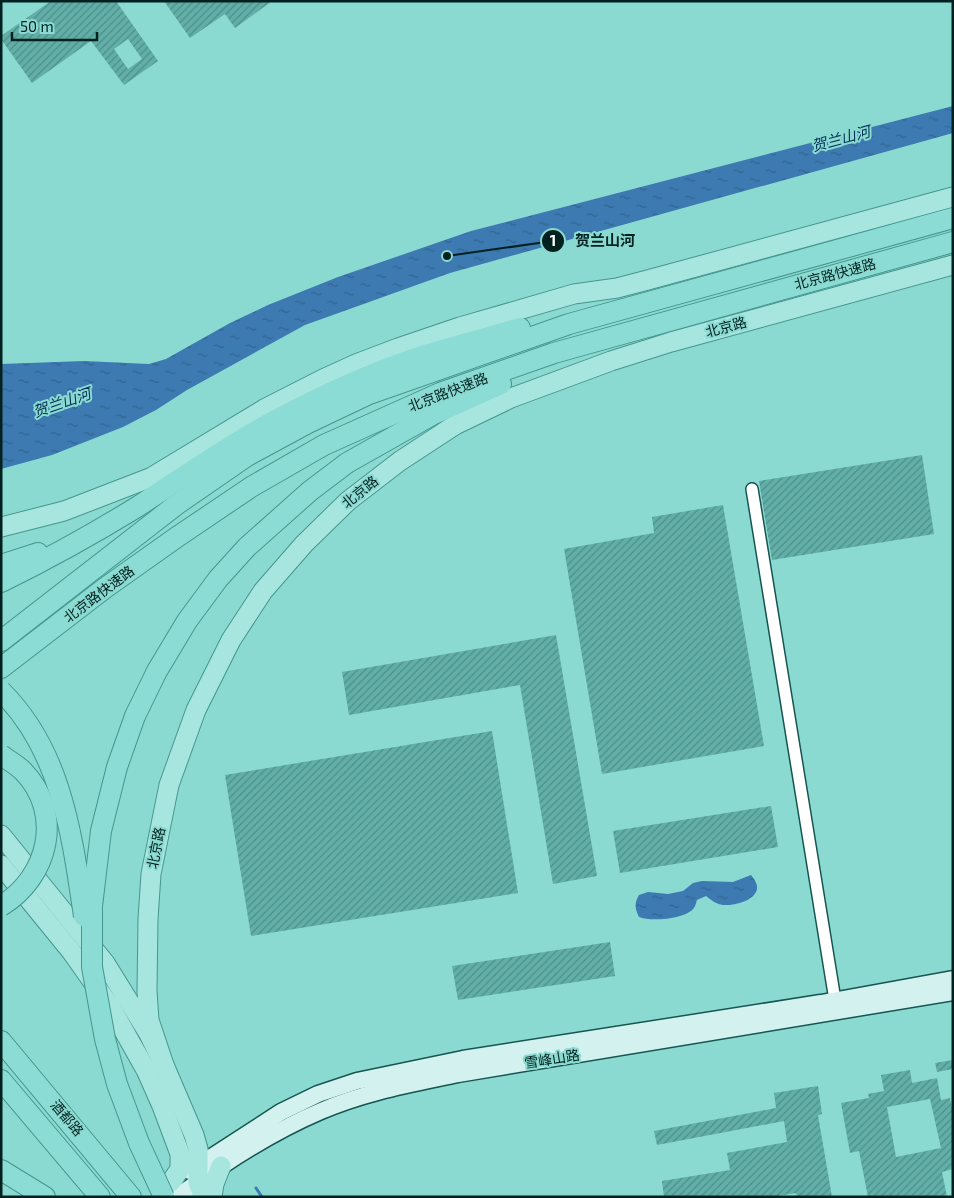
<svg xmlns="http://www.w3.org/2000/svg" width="954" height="1198" viewBox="0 0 954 1198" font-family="'Exo 2','Noto Sans SC',sans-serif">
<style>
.water{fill:url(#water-ripples)}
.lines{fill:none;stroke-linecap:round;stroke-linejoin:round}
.stream{stroke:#3d7ab1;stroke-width:3}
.building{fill:url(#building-hatch);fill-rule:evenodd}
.minor-casing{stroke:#165550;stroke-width:14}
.secondary-casing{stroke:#165550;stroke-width:19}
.primary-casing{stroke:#46958e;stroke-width:21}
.trunk-casing{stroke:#46958e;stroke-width:22}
.minor{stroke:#fff;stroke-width:11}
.secondary{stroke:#d3f2ef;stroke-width:16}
.primary{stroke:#a7e5df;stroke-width:19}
.trunk{stroke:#8adcd4;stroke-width:20}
.trunk-bridge-casing{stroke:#46958e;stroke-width:22;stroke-linecap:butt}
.trunk-bridge{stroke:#8adcd4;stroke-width:20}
.labels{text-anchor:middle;stroke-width:4;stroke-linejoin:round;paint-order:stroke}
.street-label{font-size:14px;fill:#00211f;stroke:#8bdad2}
.water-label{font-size:15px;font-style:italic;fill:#003055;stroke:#8bdad2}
.leader{fill:none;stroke:#00211f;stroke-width:2}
.callout-dot{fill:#00211f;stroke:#8bdad2;stroke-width:2}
.mark-label{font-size:15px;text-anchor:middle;font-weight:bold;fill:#fff}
.callout-label{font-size:15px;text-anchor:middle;font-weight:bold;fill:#00211f;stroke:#8bdad2;stroke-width:4;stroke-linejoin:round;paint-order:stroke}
</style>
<defs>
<pattern id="water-ripples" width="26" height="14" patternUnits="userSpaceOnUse" patternTransform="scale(1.25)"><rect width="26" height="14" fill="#3d7ab1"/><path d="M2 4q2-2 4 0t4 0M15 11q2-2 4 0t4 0" fill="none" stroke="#31648f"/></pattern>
<pattern id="building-hatch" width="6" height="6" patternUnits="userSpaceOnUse" patternTransform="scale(1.25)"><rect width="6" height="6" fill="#61afa8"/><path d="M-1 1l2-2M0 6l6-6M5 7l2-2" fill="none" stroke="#4e8e88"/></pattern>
</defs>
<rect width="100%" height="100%" fill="#8bdad2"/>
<g class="water">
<polygon points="953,106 953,133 450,273 305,325 187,390 156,410 123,427 52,455 1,469 1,364 84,361 149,364 166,359 230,323 268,305 338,277 471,231"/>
<path d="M751,875C754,879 758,884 757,889C755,901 733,906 723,905C716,904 711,900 706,896L697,900C696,902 696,905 694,908C686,919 651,922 639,917C635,909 634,903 639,895L648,892L668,894L683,891L693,883L702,881L733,882Z"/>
</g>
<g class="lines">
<polyline class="stream" points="256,1188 262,1197"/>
</g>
<g class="building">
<path d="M51,1H116L158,61L124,85L91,41L32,83L1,39V36ZM128,39L142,59L128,69L114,49Z"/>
<polygon points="164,1 272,1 235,28 225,14 190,38"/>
<polygon points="922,455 934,534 772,560 759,481"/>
<polygon points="723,505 764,746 602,774 564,549 654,533 652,517"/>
<polygon points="556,635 597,876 553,884 520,685 349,715 342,672"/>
<polygon points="492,731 518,893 251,936 225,775"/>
<polygon points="771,806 778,847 620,873 613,831"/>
<polygon points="610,942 615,976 458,1000 452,966"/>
<polygon points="953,1060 953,1069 937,1072 935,1063"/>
<path d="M910,1070L912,1083L937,1078L941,1100L950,1098L953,1113V1169L942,1172L947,1197H868L859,1151L850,1153L841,1103L869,1098L868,1094L884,1091L881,1075ZM930,1099L941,1148L896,1157L887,1107Z"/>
<polygon points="818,1086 822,1114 818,1115 832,1197 797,1197 796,1193 772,1197 664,1197 662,1181 730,1170 727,1153 787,1142 784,1121 657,1145 654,1131 776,1108 774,1093"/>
</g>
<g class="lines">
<defs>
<polyline id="minor" points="752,489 835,1000"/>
<g id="secondary">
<polyline points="190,1171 281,1112 318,1094 357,1081 463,1059 821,1003 953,979"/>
<path d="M176,1197C191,1188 205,1177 220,1167C250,1147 288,1125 321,1111C365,1092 411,1084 458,1074L953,992"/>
</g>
<g id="primary">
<polyline points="1,527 64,511 152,477 266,408 323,379 356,364 398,348 460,327 574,294 617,288 644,281 953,197"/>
<polyline points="1,835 105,963 149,1034 164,1065 194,1135 198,1149 198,1183 204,1197"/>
<polyline points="1,865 71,951 110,1006 146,1070 162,1106 180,1154 180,1169 171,1182"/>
<polyline points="164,1065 149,1020 147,991 148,919 151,874 169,785 196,710 231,640 263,591 304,544 348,501 400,461 455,425 511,398 611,361 671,342 953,265"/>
<polyline points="212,1197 214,1184 221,1166"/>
</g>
<g id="trunk">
<polyline points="347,463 432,415 501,384"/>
<polyline points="1,565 38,553"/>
<path d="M1,582C48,559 93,534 137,507C182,478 225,447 272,422C322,395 375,371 428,354C459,345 489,337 520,328"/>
<polyline points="1,641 176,505 247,456 308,423 369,394 569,324 953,218"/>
<polyline points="1,668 105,588 177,537 251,487 324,445 440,393 554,353 953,242"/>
<polyline points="1,1041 131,1197"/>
<polyline points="1,1080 100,1197"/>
<polyline points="1,1170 45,1197"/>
</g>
</defs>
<use href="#minor" class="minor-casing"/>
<use href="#secondary" class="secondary-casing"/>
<use href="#primary" class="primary-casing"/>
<use href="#trunk" class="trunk-casing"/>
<use href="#minor" class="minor"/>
<use href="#secondary" class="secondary"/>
<use href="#primary" class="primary"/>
<use href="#trunk" class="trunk"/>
<defs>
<g id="trunk-bridge">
<path d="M1,691C62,751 72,836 84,916"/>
<path d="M1,755C8,760 17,765 23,771C64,813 49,877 1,906"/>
<polyline points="164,1197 139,1143 117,1084 105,1039 92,967 92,906 101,831 117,767 135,716 157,671 187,621 218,579 247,547 310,491 347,463"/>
</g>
</defs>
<use href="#trunk-bridge" class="trunk-bridge-casing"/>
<use href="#trunk-bridge" class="trunk-bridge"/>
</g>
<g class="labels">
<g class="street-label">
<text transform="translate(835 274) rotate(-15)" y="5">北京路快速路</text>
<text transform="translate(726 327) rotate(-15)" y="5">北京路</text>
<text transform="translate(448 392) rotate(-21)" y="5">北京路快速路</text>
<text transform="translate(360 492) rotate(-39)" y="5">北京路</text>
<text transform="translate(99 594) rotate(-37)" y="5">北京路快速路</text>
<text transform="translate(156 848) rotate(-79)" y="5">北京路</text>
<text transform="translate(552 1059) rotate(-9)" y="5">雪峰山路</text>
<text transform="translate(67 1118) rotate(50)" y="5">酒都路</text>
</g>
<g class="water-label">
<text transform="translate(841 139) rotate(-15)" y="5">贺兰山河</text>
<text transform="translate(62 403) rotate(-19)" y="5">贺兰山河</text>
</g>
</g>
<path class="leader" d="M447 256L553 241"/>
<g class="callout-dot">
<circle cx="447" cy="256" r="5"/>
<circle cx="553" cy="241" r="12"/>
</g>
<g class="mark-label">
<text x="553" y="246">1</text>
</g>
<g class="callout-label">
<text x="605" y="246">贺兰山河</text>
</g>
<rect width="954" height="1198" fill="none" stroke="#00211f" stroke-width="5"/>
<path d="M12 32v8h85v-8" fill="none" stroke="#00211f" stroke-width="2.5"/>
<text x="20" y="32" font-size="15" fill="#00211f" stroke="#8bdad2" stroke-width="4" paint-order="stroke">50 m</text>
</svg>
